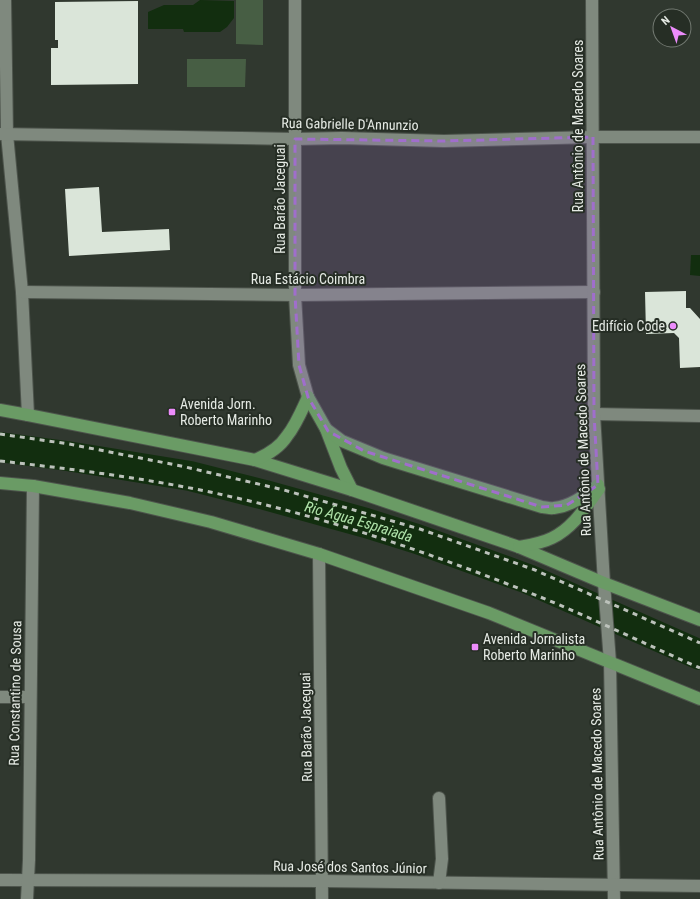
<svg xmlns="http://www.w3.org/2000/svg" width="700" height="899" viewBox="0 0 700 899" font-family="'Roboto Condensed',sans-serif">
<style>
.green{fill:#475e44}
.water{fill:#122e0f}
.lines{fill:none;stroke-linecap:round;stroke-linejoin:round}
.river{stroke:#122e0f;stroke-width:30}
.building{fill:#dae5d9}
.street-casing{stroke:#4d544c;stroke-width:14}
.secondary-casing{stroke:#4d544c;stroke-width:14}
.primary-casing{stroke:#4d544c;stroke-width:14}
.street{stroke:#7f897e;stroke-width:12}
.secondary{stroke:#7f897e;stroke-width:12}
.primary{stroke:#6a9b65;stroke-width:12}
.rail{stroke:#bcc2bb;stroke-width:3;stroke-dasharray:5 5;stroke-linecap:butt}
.marked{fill:#a06ecc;fill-opacity:0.2;stroke:#a06ecc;stroke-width:3;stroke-dasharray:8 5;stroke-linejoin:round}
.poi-dot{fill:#ec8cfb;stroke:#262e25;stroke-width:1.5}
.labels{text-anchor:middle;stroke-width:4;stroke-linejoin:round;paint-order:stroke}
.street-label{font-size:14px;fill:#e5eae4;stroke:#262e25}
.poi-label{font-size:14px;fill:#e5eae4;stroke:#262e25;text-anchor:start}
.water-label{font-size:15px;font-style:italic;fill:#afe2a9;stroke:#262e25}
</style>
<rect width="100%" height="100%" fill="#30382f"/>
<g class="green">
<polygon points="236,0 263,0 263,45 236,44"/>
<polygon points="187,59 246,59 245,87 187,87"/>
</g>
<g class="water">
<polygon points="200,0 234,1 234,18 227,27 220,32 184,32 183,29 148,29 148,12 164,5 193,5"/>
<polygon points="691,255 700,255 700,276 690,275"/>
</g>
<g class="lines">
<path class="river" id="s1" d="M0,447L67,456L190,476L265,495L366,523L417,539L528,579L700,655"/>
</g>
<g class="building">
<polygon points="138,1 138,84 51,85 51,48 58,48 58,40 55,40 55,2"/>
<polygon points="99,187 102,232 169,229 170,250 69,256 65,189"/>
<polygon points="686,291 686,308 690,308 700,319 700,367 680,368 679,338 674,333 646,334 645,292"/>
</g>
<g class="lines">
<defs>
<g id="street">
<polyline points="5,0 7,134 22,292 28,415"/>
<polyline points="295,0 295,295 299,365 308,397"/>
<polyline points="0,134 295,139 342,138 444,141 593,137 700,137"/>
<polyline points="22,292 295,295 594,292"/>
<polyline points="594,414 700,416"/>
<polyline points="319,554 322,899"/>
<polyline points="610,662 614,899"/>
<polyline points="0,697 30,697"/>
<polyline points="0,880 322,881 700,886"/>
<polyline points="439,883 442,859 439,798"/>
<polyline points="27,899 29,860 33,486"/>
</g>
<polyline id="secondary" points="592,0 594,414 604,583 610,662"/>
<g id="primary">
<polyline points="308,397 326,429 341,468 352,490"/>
<polyline points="0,410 28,415 255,460 352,490 519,547 604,583 700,620"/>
<path d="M326,429L342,441L383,458L542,507C546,507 550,509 554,508C572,506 585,495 598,485"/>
<path d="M255,460C267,455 280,447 287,436C296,425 302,410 308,397"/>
<polyline points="0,483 33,486 130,503 211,522 319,554 489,613 700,699"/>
<path d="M519,547C530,545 542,543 552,538C573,528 585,508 599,489"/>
</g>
</defs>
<use href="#street" class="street-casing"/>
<use href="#secondary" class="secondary-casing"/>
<use href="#primary" class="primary-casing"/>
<use href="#street" class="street"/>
<use href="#secondary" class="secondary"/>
<use href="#primary" class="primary"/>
<g class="rail">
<polyline points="0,434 69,444 181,466 284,490 420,529 535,570 700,643"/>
<path d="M0,461C72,469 144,478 215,493C231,497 247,500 262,504C362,529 460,564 555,603C604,624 652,647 700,668"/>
</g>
</g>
<path class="marked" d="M593,137L594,414L598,485L567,505L542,507L364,451L328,431L308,397L299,365L295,295V139L444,141Z"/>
<g class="poi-dot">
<circle cx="673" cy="326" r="4"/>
<rect x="168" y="408" width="8" height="8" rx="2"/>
<rect x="471" y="643" width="8" height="8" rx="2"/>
</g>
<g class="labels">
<g class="street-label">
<text transform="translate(350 124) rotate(1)" y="5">Rua Gabrielle D'Annunzio</text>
<text transform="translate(578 126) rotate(-90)" y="5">Rua Antônio de Macedo Soares</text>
<text transform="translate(280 199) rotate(-90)" y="5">Rua Barão Jaceguai</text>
<text x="308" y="284">Rua Estácio Coimbra</text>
<text transform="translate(583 450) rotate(-92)" y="5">Rua Antônio de Macedo Soares</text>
<text transform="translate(15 693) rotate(-89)" y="5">Rua Constantino de Sousa</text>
<text transform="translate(306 727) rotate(-91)" y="5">Rua Barão Jaceguai</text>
<text transform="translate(597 774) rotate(-91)" y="5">Rua Antônio de Macedo Soares</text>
<text transform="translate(350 867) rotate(1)" y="5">Rua José dos Santos Júnior</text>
</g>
<g class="poi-label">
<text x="665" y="331" text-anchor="end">Edifício Code</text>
<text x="180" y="409">Avenida Jorn.<tspan x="180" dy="16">Roberto Marinho</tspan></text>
<text x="483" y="644">Avenida Jornalista<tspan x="483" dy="16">Roberto Marinho</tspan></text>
</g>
<g class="water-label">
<text dy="5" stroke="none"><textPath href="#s1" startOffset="367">Rio Água Espraiada</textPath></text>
</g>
</g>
<g transform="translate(672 28) rotate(319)"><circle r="19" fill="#262e25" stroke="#727971"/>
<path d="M0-3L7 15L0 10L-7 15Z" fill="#ec8cfb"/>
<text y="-6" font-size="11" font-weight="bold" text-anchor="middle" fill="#e5eae4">N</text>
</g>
</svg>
